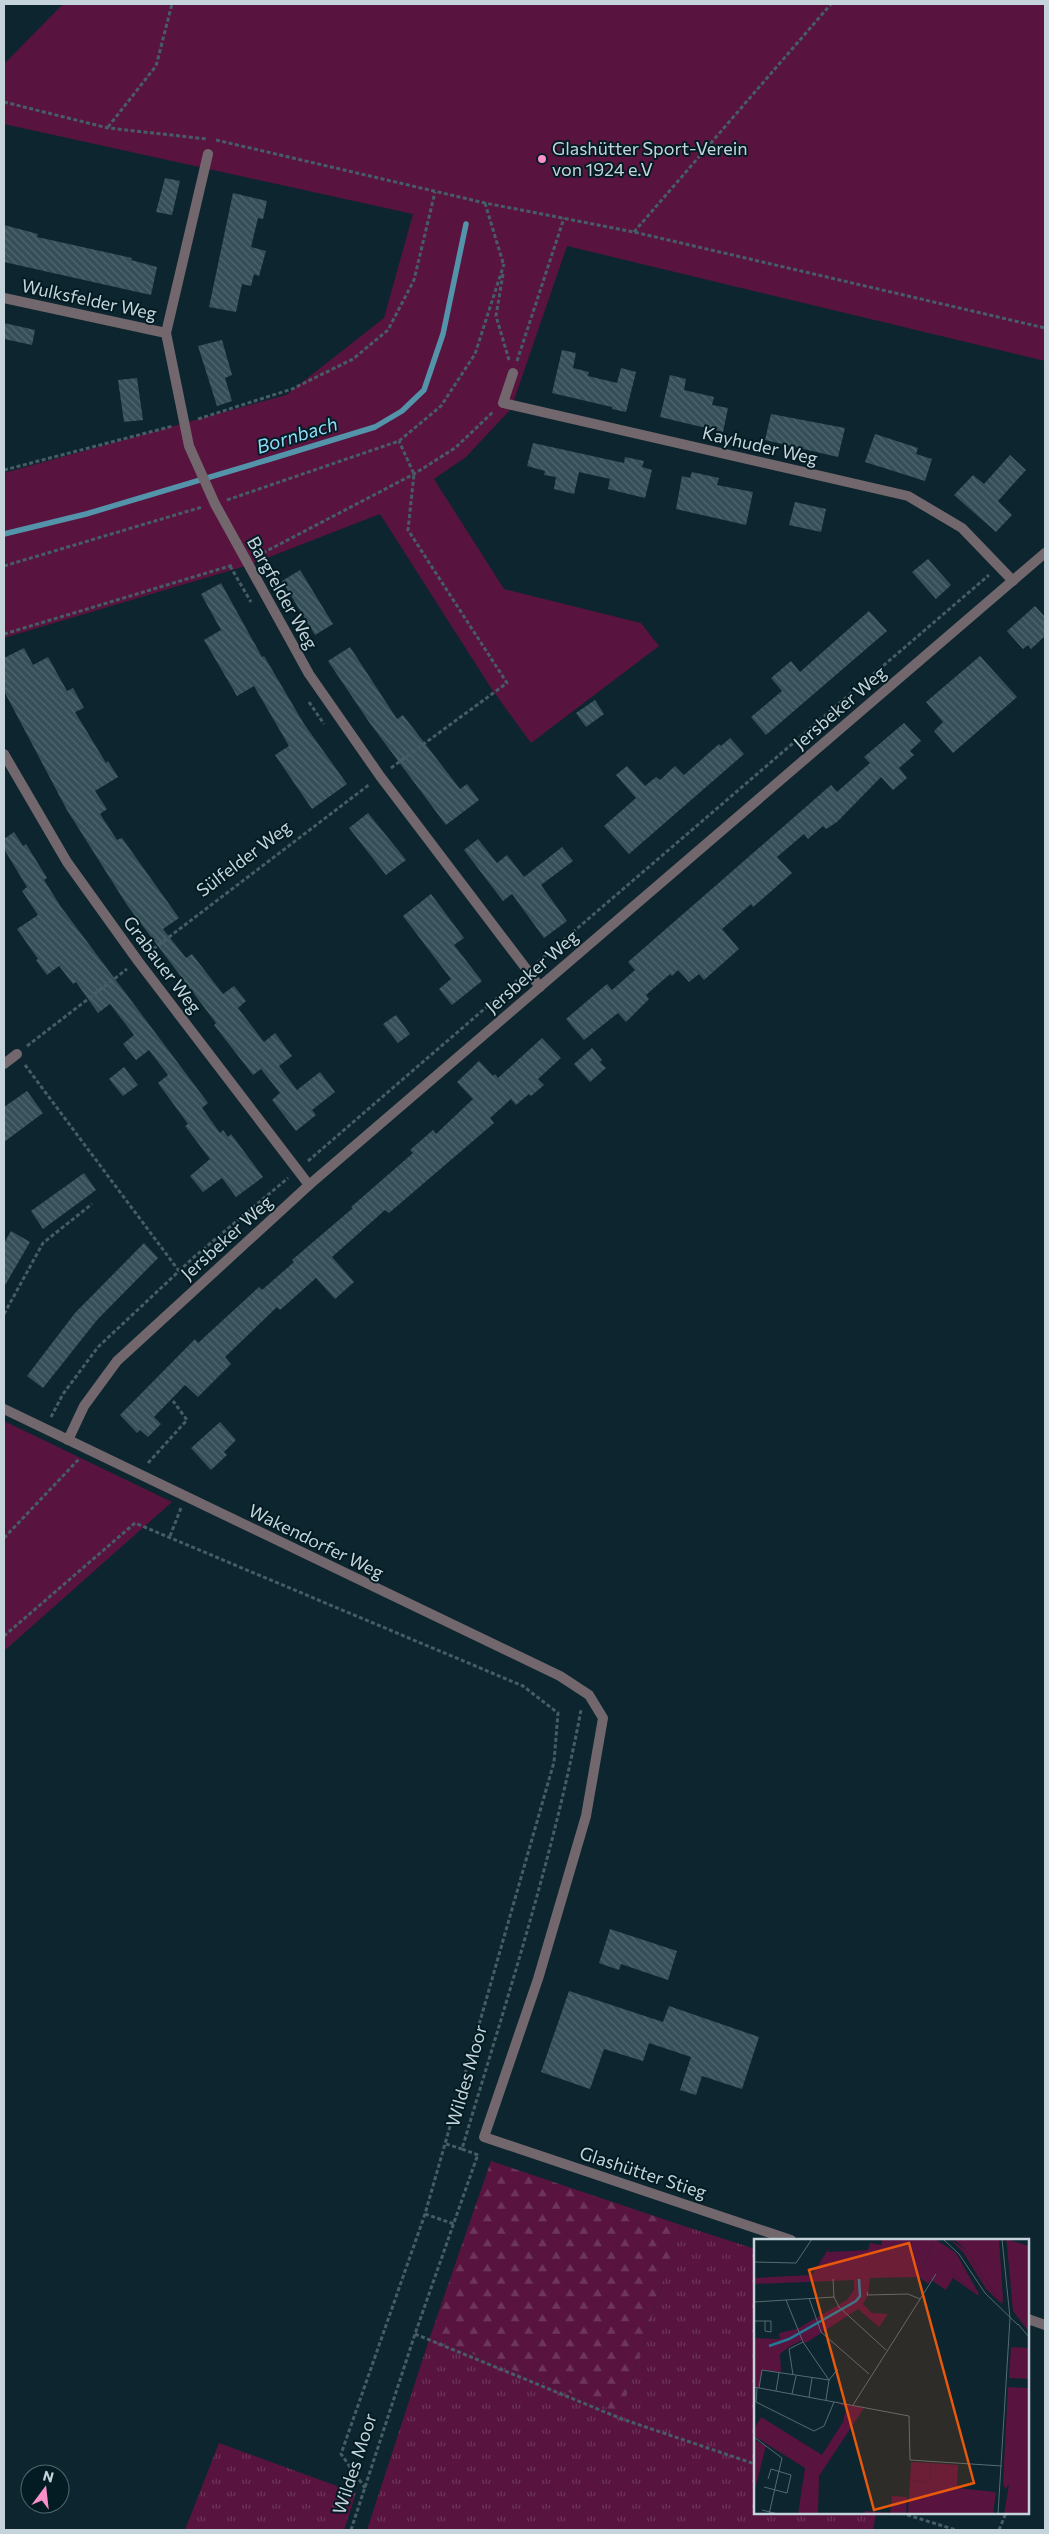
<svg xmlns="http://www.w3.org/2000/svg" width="1049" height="2534" viewBox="0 0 1049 2534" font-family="Commissioner,sans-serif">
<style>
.grass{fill:url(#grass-tufts)}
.forest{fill:url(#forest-firs)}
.park{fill:#58143f}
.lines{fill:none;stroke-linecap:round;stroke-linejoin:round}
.stream{stroke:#5494aa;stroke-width:5.5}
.building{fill:url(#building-back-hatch)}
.path{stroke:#475d65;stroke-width:3;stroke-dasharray:4 2.5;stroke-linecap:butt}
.minor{stroke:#72676c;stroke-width:10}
.poi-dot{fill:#f990ca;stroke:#031c24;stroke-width:2}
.labels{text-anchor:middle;stroke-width:4;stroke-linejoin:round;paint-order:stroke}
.poi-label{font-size:18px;fill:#c5d4da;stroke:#031c24;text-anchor:start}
.street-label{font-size:18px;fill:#c5d4da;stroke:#031c24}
.water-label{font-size:19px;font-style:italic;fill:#8fdbf8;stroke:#031c24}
.inset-river{fill:none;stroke:#237995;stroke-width:2.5}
.inset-road{fill:none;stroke:#566b73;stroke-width:1}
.view{fill:#e8590c;fill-opacity:0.15;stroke:#e8590c;stroke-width:2.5}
.inset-edge{fill:none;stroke:#c5d4da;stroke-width:2.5}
</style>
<defs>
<pattern id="grass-tufts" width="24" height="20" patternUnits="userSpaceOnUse" patternTransform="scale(1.25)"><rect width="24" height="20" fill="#58143f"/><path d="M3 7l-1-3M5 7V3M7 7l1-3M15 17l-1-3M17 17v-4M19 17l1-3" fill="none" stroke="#6e355a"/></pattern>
<pattern id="forest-firs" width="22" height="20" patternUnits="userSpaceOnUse" patternTransform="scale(1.25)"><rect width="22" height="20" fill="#58143f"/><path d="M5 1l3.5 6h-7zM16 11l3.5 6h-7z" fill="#6e355a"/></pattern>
<pattern id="building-back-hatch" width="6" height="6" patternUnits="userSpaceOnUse" patternTransform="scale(1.25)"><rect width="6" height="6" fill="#354f59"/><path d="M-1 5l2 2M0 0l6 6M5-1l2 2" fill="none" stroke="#516770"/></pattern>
</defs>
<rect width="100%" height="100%" fill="#0c252e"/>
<g class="grass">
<polygon points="681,2225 755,2249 755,2513 876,2513 873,2530 367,2530 430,2337 621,2413"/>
<polygon points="219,2443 356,2493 344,2530 185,2530"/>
</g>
<polygon class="forest" points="491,2161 681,2225 621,2413 430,2337"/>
<g class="park">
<polygon points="63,4 1045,4 1045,361 567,246 511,409 466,457 434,479 504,589 641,623 659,646 531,743 491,688 380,514 249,565 4,638 4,473 286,395 384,318 413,214 4,124 4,62 6,62"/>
<polygon points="4,1421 172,1502 4,1651"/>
</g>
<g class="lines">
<polyline class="stream" points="4,534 86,514 267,460 375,427 402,411 424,390 443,334 466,224"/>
</g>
<g class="building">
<polygon points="165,178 180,181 172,215 156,212"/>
<polygon points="233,193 267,201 263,219 258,218 251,247 266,251 259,276 254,274 251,286 242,284 236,312 209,307"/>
<polygon points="4,225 38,234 37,237 132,258 131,260 157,267 151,295 4,262"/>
<polygon points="4,323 35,330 32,345 4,339"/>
<polygon points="222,340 232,375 225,378 232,401 217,406 198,346"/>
<polygon points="562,350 576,353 573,368 589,372 588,376 617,383 621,368 636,372 626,412 612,409 612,407 552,393"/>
<polygon points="670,375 686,379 684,390 714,397 712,405 728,408 723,432 660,417"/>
<polygon points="137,378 143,420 124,422 118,380"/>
<polygon points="771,414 845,428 838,457 765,440"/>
<polygon points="875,434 918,448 916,454 932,459 925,481 865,462"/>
<polygon points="533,443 624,463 625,457 644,461 642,467 652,470 645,498 608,489 610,479 579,472 574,494 554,489 556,477 544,475 545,471 527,466"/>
<polygon points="1010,455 1026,470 998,501 1012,515 996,532 954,495 973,475 984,484"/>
<polygon points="692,472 719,478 717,485 753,492 746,525 676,509 682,476 690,478"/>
<polygon points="795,502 826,509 821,532 789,525"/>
<polygon points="928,559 951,585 936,599 912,572"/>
<polygon points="300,570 333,624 315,635 282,581"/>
<polygon points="221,583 262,657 264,656 304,724 347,784 312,809 275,755 289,746 254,686 237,696 204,640 221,630 201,594"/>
<polygon points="1035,606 1045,617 1045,636 1031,649 1028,645 1023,649 1007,631"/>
<polygon points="869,611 887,631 766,735 751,717 782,691 771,678 791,661 800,672"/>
<polygon points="350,647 397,719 403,715 460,789 467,784 479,800 446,825 369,722 328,661"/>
<polygon points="24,648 33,665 48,657 67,691 73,688 84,708 75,712 106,763 108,761 118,777 95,791 107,809 100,814 117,840 122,838 179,918 163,929 186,958 192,954 223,994 234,986 246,1001 238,1008 264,1042 275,1033 292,1056 279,1066 297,1090 320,1072 335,1092 312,1110 316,1115 296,1131 272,1100 280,1093 261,1069 253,1075 214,1025 216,1023 127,905 67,810 4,691 4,658"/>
<polygon points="980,656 1017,697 953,753 934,731 943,722 926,702"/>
<polygon points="595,700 604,714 586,727 576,713"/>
<polygon points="904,723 921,741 910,751 914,755 899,768 907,778 893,790 881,777 837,822 826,829 823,826 808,839 804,834 777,857 792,873 753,907 751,904 722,929 739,949 704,980 699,974 689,982 678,970 672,976 670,974 646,995 649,999 626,1022 618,1013 584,1040 566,1019 607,984 612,990 635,970 628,962 831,785 837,792 870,763 864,757"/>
<polygon points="730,738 744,754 629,854 604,826 636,798 616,775 627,766 645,786 656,777 660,780 675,766 684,775 719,744 721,746"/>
<polygon points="368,813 406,860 386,875 349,828"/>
<polygon points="14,832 23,846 26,844 47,878 44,880 61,907 208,1103 202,1108 220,1133 223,1130 228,1137 231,1134 263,1177 236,1197 222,1178 203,1192 190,1176 210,1159 185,1126 188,1124 158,1083 168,1075 149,1050 136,1060 123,1044 134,1035 110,1004 98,1013 76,982 73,984 59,966 47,975 36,960 38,959 17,929 38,915 22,891 27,887 4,849 4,839"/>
<polygon points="478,839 497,863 507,855 524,877 562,847 573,861 541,885 567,921 544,938 512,894 503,901 464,850"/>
<polygon points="431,894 464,938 454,945 482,981 452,1005 439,989 451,979 403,916"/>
<polygon points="396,1015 410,1034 398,1043 383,1024"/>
<polygon points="542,1038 561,1058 538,1079 544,1085 531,1096 529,1094 516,1105 511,1099 490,1118 494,1123 389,1213 385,1210 332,1257 354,1282 335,1299 316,1278 280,1310 277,1307 225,1357 231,1364 198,1397 185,1385 154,1417 161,1424 148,1437 140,1430 137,1433 120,1415 195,1339 198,1343 259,1287 262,1290 294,1262 292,1260 353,1208 351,1207 413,1153 410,1150 433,1130 436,1134 473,1099 457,1082 479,1061 493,1076 495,1074 498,1078"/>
<polygon points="592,1048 602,1060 600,1062 606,1068 590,1082 574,1064"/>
<polygon points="124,1067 138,1085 123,1096 109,1079"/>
<polygon points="27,1091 43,1113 4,1142 4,1107"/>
<polygon points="84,1173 96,1190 43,1229 31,1211"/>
<polygon points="11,1231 30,1242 4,1287 4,1243"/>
<polygon points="144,1243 158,1258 97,1320 43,1388 27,1376 75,1313"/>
<polygon points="220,1422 236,1440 224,1452 227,1455 211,1470 191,1448"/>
<polygon points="610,1929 677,1951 668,1980 621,1964 619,1970 599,1963"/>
<polygon points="569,1991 663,2022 669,2006 759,2037 742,2089 702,2076 696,2095 680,2090 691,2057 649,2043 643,2061 604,2049 590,2089 541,2072"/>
</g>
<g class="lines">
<g class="path">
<polyline points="4,102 108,128 207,139"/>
<polyline points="108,127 156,66 172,4"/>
<polyline points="216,140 485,203 634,232 1045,328"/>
<polyline points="485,203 504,266"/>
<polyline points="634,232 831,4"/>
<polyline points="503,274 496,316 509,360"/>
<polyline points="517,361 564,218"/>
<polyline points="198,419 292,389 353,359 388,330 414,280 435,192"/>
<polyline points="4,470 173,426"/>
<polyline points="227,500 399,441 441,406 475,354 504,264"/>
<polyline points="257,556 414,474 455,448 494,411"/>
<polyline points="4,566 202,507"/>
<polyline points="230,566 251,602"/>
<polyline points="4,634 233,565"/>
<polyline points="309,702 324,724"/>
<polyline points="391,768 507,683 408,530 414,474 399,441"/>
<polyline points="148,953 370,784"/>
<polyline points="538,962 989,575"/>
<polyline points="27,1046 127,969"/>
<polyline points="25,1065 179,1271"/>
<polyline points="308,1161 519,979"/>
<polyline points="4,1314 43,1243 92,1204"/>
<polyline points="51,1417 63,1394 98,1347 194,1257 288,1178"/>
<polyline points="148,1463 187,1420 173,1401"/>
<polyline points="170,1536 181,1508"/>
<polyline points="4,1538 79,1459"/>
<polyline points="4,1636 135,1523 523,1686 558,1713 554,1762 425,2214 341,2454 365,2488"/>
<polyline points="446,2144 462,2149"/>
<path d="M478,2155L462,2149C505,2004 553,1859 581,1710"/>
<polyline points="425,2214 454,2224"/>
<polyline points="415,2334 622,2419 755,2464"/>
<polyline points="901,2513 956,2530"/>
<polyline points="351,2530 415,2334 478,2154"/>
<polyline points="999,2530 1006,2513"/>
</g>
<g class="minor">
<polyline points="208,154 166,333 189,446 215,504 309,674 380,776 540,987"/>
<polyline points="4,298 166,333"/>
<polyline points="513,373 503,403 908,496 962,528 1013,581"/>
<polyline points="4,754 67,862 138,961 309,1185"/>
<polyline points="4,1064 17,1054"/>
<polyline points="4,1409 560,1676 589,1695 603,1718 586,1816 538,1979 484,2137 791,2240"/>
<polyline points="68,1440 84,1406 117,1361 309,1185 1045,553"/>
<polyline points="1028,2319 1045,2325"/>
</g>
</g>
<circle class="poi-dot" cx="542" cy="159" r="5"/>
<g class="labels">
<g class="poi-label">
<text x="552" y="155">Glashütter Sport-Verein<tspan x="552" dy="21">von 1924 e.V</tspan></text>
</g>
<g class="street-label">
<text transform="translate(89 300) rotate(12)" y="6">Wulksfelder Weg</text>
<text transform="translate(760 446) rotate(13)" y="6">Kayhuder Weg</text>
<text transform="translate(282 593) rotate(61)" y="6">Bargfelder Weg</text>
<text transform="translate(840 708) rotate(-41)" y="6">Jersbeker Weg</text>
<text transform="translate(244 859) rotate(-37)" y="6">Sülfelder Weg</text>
<text transform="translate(162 965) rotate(53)" y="6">Grabauer Weg</text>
<text transform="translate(532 972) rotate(-41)" y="6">Jersbeker Weg</text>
<text transform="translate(227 1238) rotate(-42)" y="6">Jersbeker Weg</text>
<text transform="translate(316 1542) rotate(26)" y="6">Wakendorfer Weg</text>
<text transform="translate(467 2076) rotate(-74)" y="6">Wildes Moor</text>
<text transform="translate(643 2173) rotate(18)" y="6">Glashütter Stieg</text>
<text transform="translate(355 2464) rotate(-72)" y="6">Wildes Moor</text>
</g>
<g class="water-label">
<text transform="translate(297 435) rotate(-17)" y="7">Bornbach</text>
</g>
</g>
<g transform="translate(754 2239)">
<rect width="275" height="275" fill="#0c252e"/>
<path d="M196,0L212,11L238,52L249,60L248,65L232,50L209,13ZM257,108L275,109V140L255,139ZM254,148L275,149V246H255L251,250L249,244ZM177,224L204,226L203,249L242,253L239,275H154L156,241L176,244ZM138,257L153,258L152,275H110L111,272L136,274Z" fill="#58143f"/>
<path d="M252,0L275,7V22L253,7ZM157,223L177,224L176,244L156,241ZM260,242L275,246V275H250L255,246Z" fill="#58143f"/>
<path d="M253,7L275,21V93L259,72Z" fill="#58143f"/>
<path d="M128,0H181L167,33H197L223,56L199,39L192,51L177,41L174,45L165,38L116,39L114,56L109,65L118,74L134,75L125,88L104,70L55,102L51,104L48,101L35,108L26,115L27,133L8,131L5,148L0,147V99L26,100L25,94L43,90L93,61L100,51V41L0,45V39L58,36L75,9L74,13L114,11L116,4L128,6ZM200,0H245L249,60L238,52L212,11ZM81,163L110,169L65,237L64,275H44L51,229L0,197V190L7,178L68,216L89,183L92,168ZM1,201L12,207L0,254V205Z" fill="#58143f"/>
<path d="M181,0L202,14L225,55L223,56L197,33H167Z" fill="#58143f"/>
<path class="inset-river" d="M15,107L35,100L102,62L106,57L105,40"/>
<path class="inset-road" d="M189,0L205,15L231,54L264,86M0,23L42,24L58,0M79,40L80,58L85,68L132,111M114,53L113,56L154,55L166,60M55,59L67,93L115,135M32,61L49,103L75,141M0,63L80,58M0,82H17V93L11,92V82M264,85L275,98M39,136L35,110L49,103M0,148L155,177L156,221L248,227M3,149L2,163L60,192L70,187L80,163M5,149L8,131L75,141M22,152L25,134M38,155L42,137M55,158L58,139M72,161L75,141L84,130M99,166L182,35M0,198L28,219L15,275M10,248L33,254L37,236L17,230L14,240M8,271L24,275M244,275L256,79L248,0"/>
<path class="view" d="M155,4L220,244L120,271L55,31Z"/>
<rect width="275" height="275" class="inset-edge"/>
</g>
<rect width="1049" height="2534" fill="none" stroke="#c5d4da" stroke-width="10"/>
<g transform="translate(45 2489) rotate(15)"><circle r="24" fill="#031c24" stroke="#51666d"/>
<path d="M0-4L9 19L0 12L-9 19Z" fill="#f990ca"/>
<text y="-8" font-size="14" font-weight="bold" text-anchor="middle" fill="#c5d4da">N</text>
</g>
</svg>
